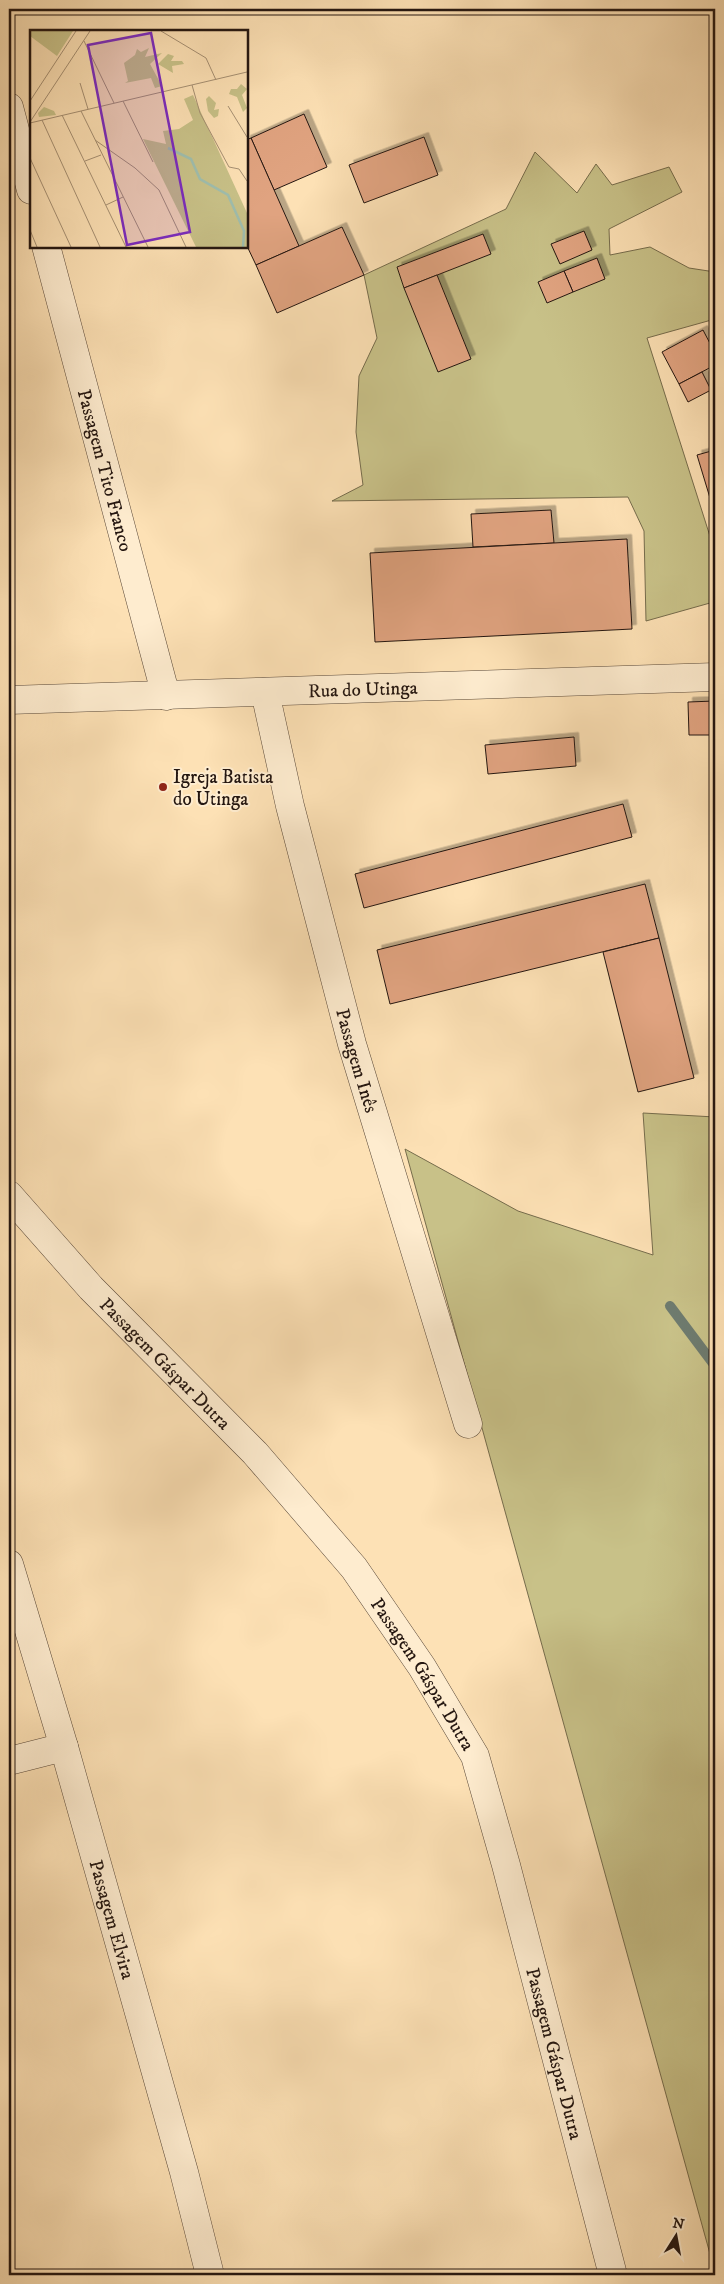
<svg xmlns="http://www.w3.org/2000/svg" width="724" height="2284" viewBox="0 0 724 2284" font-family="'IM FELL DW Pica',serif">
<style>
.green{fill:#c8c188;stroke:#766c4c}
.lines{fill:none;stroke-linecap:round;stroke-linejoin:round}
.stream{stroke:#6e7b6f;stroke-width:10}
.building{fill:#e0a380;stroke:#241610;filter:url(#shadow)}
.minor-casing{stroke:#5a4939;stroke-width:29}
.minor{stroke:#feeccf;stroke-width:28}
.poi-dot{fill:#8f2418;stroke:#feeccf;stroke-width:2}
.labels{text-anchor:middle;stroke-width:4;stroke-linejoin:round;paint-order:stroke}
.street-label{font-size:19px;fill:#241610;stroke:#feeccf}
.poi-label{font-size:19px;fill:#241610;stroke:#feeccf;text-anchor:start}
.inset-river{fill:none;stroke:#9fbeae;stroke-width:2.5}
.inset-road{fill:none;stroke:#a69073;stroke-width:1}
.view{fill:#7b2cbf;fill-opacity:0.15;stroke:#7b2cbf;stroke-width:2.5}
.inset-edge{fill:none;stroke:#241610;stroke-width:2.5}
</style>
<defs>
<filter id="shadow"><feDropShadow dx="4.5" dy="-4.5" stdDeviation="0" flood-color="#0004"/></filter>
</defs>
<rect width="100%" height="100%" fill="#fde1b5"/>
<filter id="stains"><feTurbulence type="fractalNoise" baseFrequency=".004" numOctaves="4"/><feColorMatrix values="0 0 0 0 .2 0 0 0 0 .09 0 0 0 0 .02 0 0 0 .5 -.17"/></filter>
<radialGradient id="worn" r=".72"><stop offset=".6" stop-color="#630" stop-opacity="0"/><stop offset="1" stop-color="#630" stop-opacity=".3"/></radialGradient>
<g class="green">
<polygon points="535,152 577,193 596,164 612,185 669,167 682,192 609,229 610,255 650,247 689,268 715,272 715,319 647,338 715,552 715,604 710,603 646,621 644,531 628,497 332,501 363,485 356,432 359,376 377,338 364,275 506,209"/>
<polygon points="643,1113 715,1117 715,2272 405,1149 518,1211 653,1255"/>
</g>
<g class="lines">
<polyline class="stream" points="670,1306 715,1366"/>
</g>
<g class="building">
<polygon points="304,114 327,167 274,190 251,138"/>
<polygon points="424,137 438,175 364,203 349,165"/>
<polygon points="251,138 299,246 256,265 246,244 246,140"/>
<polygon points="342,227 364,275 277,313 256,265"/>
<polygon points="584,231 592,250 560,264 551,244"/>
<polygon points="483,234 491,254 404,288 397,267"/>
<polygon points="597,258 605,279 573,292 564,271"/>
<polygon points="564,271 573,292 547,303 538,282"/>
<polygon points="437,275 471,359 438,372 404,288"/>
<polygon points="703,330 715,353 715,365 679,384 662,352"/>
<polygon points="702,372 711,390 688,402 679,384"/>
<polygon points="715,450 715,497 710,498 697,455"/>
<polygon points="551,510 554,543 473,547 471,514"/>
<polygon points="627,539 632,629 375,642 370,553"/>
<polygon points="715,701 715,735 689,735 688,702"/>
<polygon points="574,737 576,766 488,774 485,745"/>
<polygon points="623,804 632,837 364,908 355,874"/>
<polygon points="645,884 659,938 390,1004 377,950"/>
<polygon points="659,938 694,1078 638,1092 603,952"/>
</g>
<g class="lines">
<defs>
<g id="minor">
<polyline points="9,107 31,190"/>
<path id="s1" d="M46,246L166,696"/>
<path id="s2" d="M265,692L290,806L352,1044L468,1424"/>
<path id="s3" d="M9,700L715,677"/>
<path id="s4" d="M9,1195L91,1288L255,1453L354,1568L422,1667L475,1756L506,1865L613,2275"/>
<path id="s5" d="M9,1564L64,1747L184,2172L210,2275"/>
<polyline points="9,1761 64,1747"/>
</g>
</defs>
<use href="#minor" class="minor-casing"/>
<use href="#minor" class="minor"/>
</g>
<circle class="poi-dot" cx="163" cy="787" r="5"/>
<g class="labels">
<g class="street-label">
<text dy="7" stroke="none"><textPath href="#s1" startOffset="232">Passagem Tito Franco</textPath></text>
<text dy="7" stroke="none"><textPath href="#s3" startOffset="354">Rua do Utinga</textPath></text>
<text dy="7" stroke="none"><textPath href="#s2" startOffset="380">Passagem Inês</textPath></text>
<text dy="7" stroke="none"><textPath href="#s4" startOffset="230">Passagem Gáspar Dutra</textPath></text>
<text dy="7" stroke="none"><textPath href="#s4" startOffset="635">Passagem Gáspar Dutra</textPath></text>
<text dy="7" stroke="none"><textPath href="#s5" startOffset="370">Passagem Elvira</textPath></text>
<text dy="7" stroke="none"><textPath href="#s4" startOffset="1040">Passagem Gáspar Dutra</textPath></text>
</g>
<g class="poi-label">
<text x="173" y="783">Igreja Batista<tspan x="173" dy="22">do Utinga</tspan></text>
</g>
</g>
<g transform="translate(30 30)">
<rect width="218" height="218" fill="#fde1b5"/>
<path d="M0,1H43L27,26L0,6ZM119,18L115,27L132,23L120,34L132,56L125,58L121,48L95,53L98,51L94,33L105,25L107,19L111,22ZM138,24L144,26L141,31H152L154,34L142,36L143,43L128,34ZM211,54L217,59L212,65L217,78L213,82L207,67L199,64L201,59H207ZM163,65L217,183V217H166L113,109L136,114L133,101L149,99L163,90L154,69ZM179,66L186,73L184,80L189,79L188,86L184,88L178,81L176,69ZM14,77L24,81L26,85L9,87L8,83Z" fill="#c8c188"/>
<path class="inset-river" d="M138,118L161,129L170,149L198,165L214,201L213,217"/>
<path class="inset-road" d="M131,1L176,28L186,50M54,11L84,73M50,53L58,79M162,55L170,83L199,137L209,139L217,151M0,71L46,1M93,71L123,132M198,76L217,107M51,81L118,217M32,85L96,217M12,90L70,217M0,92L60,1M0,93L217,42M65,110L105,138L129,160L156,217M0,128L41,217M55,131L71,125M76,175L93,167M0,200L7,217"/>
<path class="view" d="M121,3L160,202L97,215L58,15Z"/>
<rect width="218" height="218" class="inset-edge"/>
</g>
<rect width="724" height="2284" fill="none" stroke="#fde1b5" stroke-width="30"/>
<rect x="10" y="10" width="704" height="2264" fill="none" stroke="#241610" stroke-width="2.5"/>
<rect x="15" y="15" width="694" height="2254" fill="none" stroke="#241610"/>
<g transform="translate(676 2236) rotate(11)" stroke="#feeccf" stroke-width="4" paint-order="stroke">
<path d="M0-4L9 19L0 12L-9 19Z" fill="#241610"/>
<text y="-8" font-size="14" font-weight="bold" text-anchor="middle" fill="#241610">N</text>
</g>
<rect width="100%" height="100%" filter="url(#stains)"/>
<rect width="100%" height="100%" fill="url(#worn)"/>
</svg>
